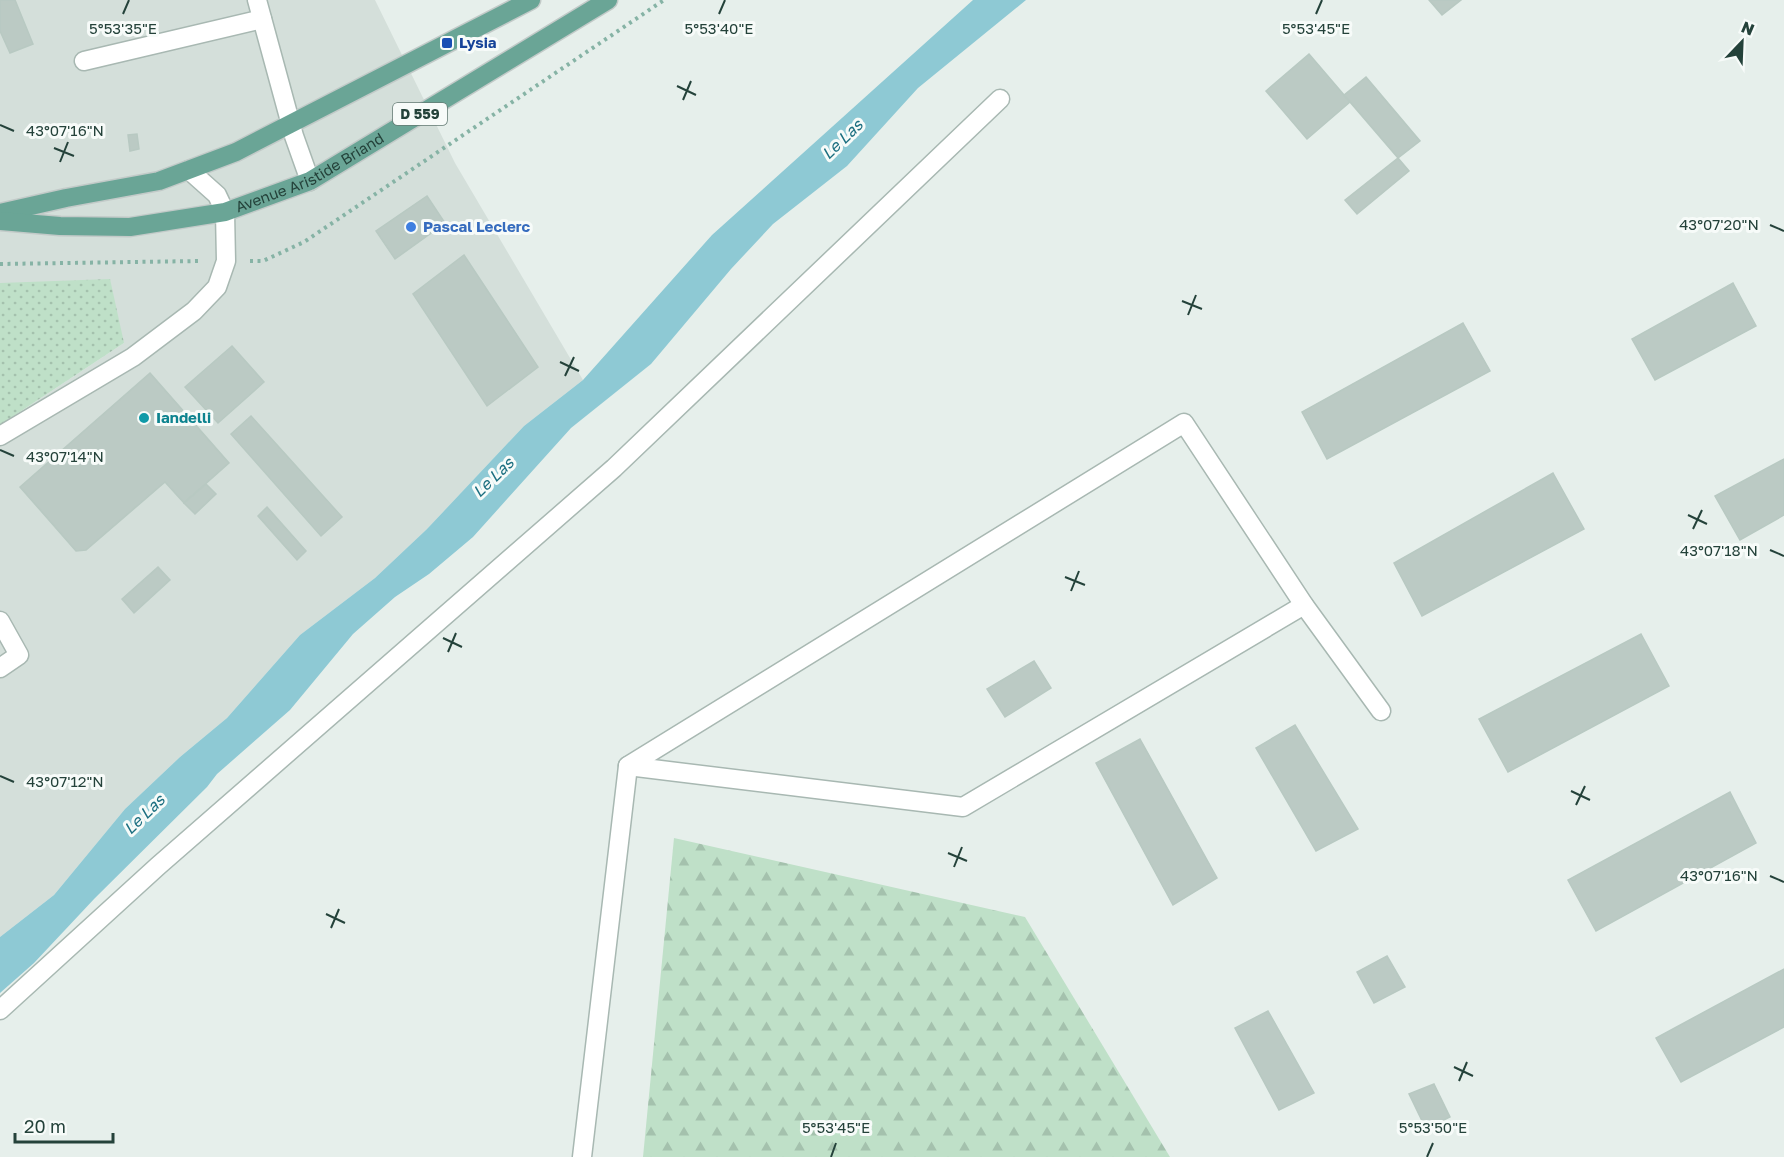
<svg xmlns="http://www.w3.org/2000/svg" width="1784" height="1157" viewBox="0 0 1784 1157" font-family="'Golos Text',sans-serif">
<style>
.built{fill:#d4dfda}
.forest{fill:url(#forest-firs)}
.park{fill:url(#park-dots)}
.water{fill:#8ec9d4}
.building{fill:#bbcac4;stroke:#b8c9c2;stroke-width:1.5}
.lines{fill:none;stroke-linecap:round;stroke-linejoin:round}
.lane-casing{stroke:#a8b8b2;stroke-width:21}
.street-casing{stroke:#a8b8b2;stroke-width:21}
.primary-casing{stroke:#c2cac8;stroke-width:21}
.path{stroke:#86b3a5;stroke-width:4;stroke-dasharray:3 4.5;stroke-linecap:butt}
.lane{stroke:#fff;stroke-width:18}
.street{stroke:#fff;stroke-width:18}
.primary{stroke:#6aa596;stroke-width:18}
.ticks{fill:none;stroke:#24423a;stroke-width:2}
.transit-dot{fill:#1a4fb4;stroke:#f7fbf9;stroke-width:2}
.shop-dot{fill:#3f7fe0;stroke:#f7fbf9;stroke-width:2}
.culture-dot{fill:#0f9aa8;stroke:#f7fbf9;stroke-width:2}
.labels{text-anchor:middle;stroke-width:6;stroke-linejoin:round;paint-order:stroke}
.shield{fill:#f7fbf9;stroke:#637a73;stroke-width:1.5}
.shield-label{font-size:14px;font-weight:bold;fill:#24423a}
.transit-label{font-size:15px;font-weight:bold;fill:#164399;stroke:#f7fbf9;text-anchor:start}
.street-label{font-size:15px;fill:#24423a;stroke:#f7fbf9}
.shop-label{font-size:15px;font-weight:bold;fill:#366cbe;stroke:#f7fbf9;text-anchor:start}
.culture-label{font-size:15px;font-weight:bold;fill:#0d838f;stroke:#f7fbf9;text-anchor:start}
.water-label{font-size:16px;font-style:italic;fill:#1c6f80;stroke:#f7fbf9}
.ticks-label{font-size:15px;text-anchor:middle;fill:#24423a;stroke:#f7fbf9;stroke-width:6;stroke-linejoin:round;paint-order:stroke}
</style>
<defs>
<pattern id="forest-firs" width="22" height="20" patternUnits="userSpaceOnUse" patternTransform="scale(1.5)"><rect width="22" height="20" fill="#bfe0c8"/><path d="M5 1l3.5 6h-7zM16 11l3.5 6h-7z" fill="#a4c1ad"/></pattern>
<pattern id="park-dots" width="8" height="8" patternUnits="userSpaceOnUse" patternTransform="scale(1.5)"><rect width="8" height="8" fill="#bfe0c8"/><path d="M2 2h.1M6 6h.1" fill="none" stroke="#a4c1ad" stroke-width="1.8" stroke-linecap="round"/></pattern>
</defs>
<rect width="100%" height="100%" fill="#e6efeb"/>
<polygon class="built" points="0,0 375,0 455,163 583,380 524,426 427,529 375,578 300,635 227,718 180,757 125,809 54,895 0,937 0,425 124,343 23,284 0,283"/>
<polygon class="forest" points="674,838 1025,917 1170,1157 643,1157"/>
<polygon class="park" points="110,279 124,343 0,425 0,283"/>
<polygon class="water" points="973,0 1026,0 918,88 847,166 773,224 731,269 651,364 571,428 473,537 429,574 395,597 353,634 290,710 217,774 207,787 95,898 34,963 0,993 0,937 54,895 125,809 180,757 227,718 300,635 375,578 427,529 524,426 583,380 712,235"/>
<g class="building">
<polygon points="0,0 15,0 33,44 10,53 0,31"/>
<polygon points="1429,0 1461,0 1442,15"/>
<polygon points="1309,54 1350,102 1307,139 1266,91"/>
<polygon points="1366,77 1420,141 1398,158 1344,95"/>
<polygon points="137,134 139,149 130,151 128,135"/>
<polygon points="1398,158 1409,171 1357,214 1345,200"/>
<polygon points="427,196 445,223 395,259 376,231"/>
<polygon points="464,255 538,367 487,406 413,294"/>
<polygon points="1733,283 1756,326 1655,380 1632,339"/>
<polygon points="1463,323 1490,371 1327,459 1302,412"/>
<polygon points="232,346 264,382 218,423 185,387"/>
<polygon points="150,373 229,463 184,503 165,482 86,550 76,551 20,487"/>
<polygon points="251,416 342,517 321,536 231,434"/>
<polygon points="1784,459 1784,515 1740,540 1715,496"/>
<polygon points="1553,473 1584,529 1422,616 1394,563"/>
<polygon points="206,484 216,494 195,514 184,503"/>
<polygon points="267,507 306,551 297,560 258,516"/>
<polygon points="158,567 170,580 134,613 122,599"/>
<polygon points="1641,634 1669,686 1508,772 1479,719"/>
<polygon points="1034,661 1051,688 1005,717 987,689"/>
<polygon points="1295,725 1358,829 1316,851 1256,748"/>
<polygon points="1140,739 1217,878 1173,905 1096,763"/>
<polygon points="1730,792 1756,843 1596,931 1568,880"/>
<polygon points="1387,956 1405,987 1374,1003 1357,972"/>
<polygon points="1784,969 1784,1027 1681,1082 1656,1038"/>
<polygon points="1268,1011 1314,1093 1279,1110 1235,1028"/>
<polygon points="1434,1084 1450,1117 1426,1129 1409,1094"/>
</g>
<g class="lines">
<defs>
<g id="lane">
<polyline points="84,61 262,19"/>
<polyline points="0,621 19,655 0,668"/>
<polyline points="628,766 963,807 1304,605"/>
<polyline points="0,1010 158,866 614,468 1000,99"/>
<polyline points="582,1157 628,766 1184,423 1304,605 1381,711"/>
</g>
<g id="street">
<polyline points="257,0 294,136 310,181"/>
<polyline points="0,436 133,357 194,311 217,287 226,261 225,212 217,195 189,170"/>
</g>
<g id="primary">
<polyline points="0,213 66,198 159,181 236,152 531,0"/>
<path id="s1" d="M0,221L60,226L130,227L225,212L310,181L608,0"/>
</g>
</defs>
<use href="#lane" class="lane-casing"/>
<use href="#street" class="street-casing"/>
<use href="#primary" class="primary-casing"/>
<g class="path">
<polyline points="250,261 263,261 304,242 664,0"/>
<polyline points="0,264 200,261"/>
</g>
<use href="#lane" class="lane"/>
<use href="#street" class="street"/>
<use href="#primary" class="primary"/>
</g>
<path class="ticks" d="M123,14L129,0M719,14L725,0M1316,14L1322,0M677,86L696,95M683,100L691,81M0,125L14,131M54,148L74,156M60,162L68,142M1770,225L1784,231M1182,301L1202,309M1188,315L1196,295M560,362L579,371M565,376L574,357M0,450L14,456M1688,515L1707,524M1693,529L1702,510M1770,550L1784,556M1065,577L1085,585M1071,591L1079,571M443,638L462,647M448,652L456,633M0,776L14,782M1571,791L1590,800M1576,805L1585,786M948,853L967,861M954,867L962,847M1770,876L1784,882M326,914L345,923M331,928L339,909M1454,1067L1473,1076M1459,1081L1467,1062M831,1157L836,1143M1427,1157L1433,1143"/>
<rect class="transit-dot" x="441" y="37" width="12" height="12" rx="3"/>
<circle class="shop-dot" cx="411" cy="227" r="6"/>
<circle class="culture-dot" cx="144" cy="418" r="6"/>
<g class="labels">
<rect class="shield" x="393" y="103" width="54" height="22" rx="4.5"/>
<g class="shield-label">
<text x="420" y="119">D 559</text>
</g>
<g class="transit-label">
<text x="459" y="48">Lysia</text>
</g>
<g class="street-label">
<text dy="5" stroke="none"><textPath href="#s1" startOffset="320">Avenue Aristide Briand</textPath></text>
</g>
<g class="shop-label">
<text x="423" y="232">Pascal Leclerc</text>
</g>
<g class="culture-label">
<text x="156" y="423">Iandelli</text>
</g>
<g class="water-label">
<text transform="translate(842 139) rotate(-44)" y="6">Le Las</text>
<text transform="translate(493 477) rotate(-44)" y="6">Le Las</text>
<text transform="translate(144 814) rotate(-44)" y="6">Le Las</text>
</g>
</g>
<g class="ticks-label">
<text x="123" y="34">5°53'35"E</text>
<text x="719" y="34">5°53'40"E</text>
<text x="1316" y="34">5°53'45"E</text>
<text x="65" y="136">43°07'16"N</text>
<text x="1719" y="230">43°07'20"N</text>
<text x="65" y="462">43°07'14"N</text>
<text x="1719" y="556">43°07'18"N</text>
<text x="65" y="787">43°07'12"N</text>
<text x="1719" y="881">43°07'16"N</text>
<text x="836" y="1133">5°53'45"E</text>
<text x="1433" y="1133">5°53'50"E</text>
</g>
<g transform="translate(1742 42) rotate(23)" stroke="#f7fbf9" stroke-width="4.5" paint-order="stroke">
<path d="M0-4.5L10 22L0 15L-10 22Z" fill="#24423a"/>
<text y="-9" font-size="16" font-weight="bold" text-anchor="middle" fill="#24423a">N</text>
</g>
<path d="M15 1133v9h98v-9" fill="none" stroke="#24423a" stroke-width="3"/>
<text x="24" y="1133" font-size="18" fill="#24423a" stroke="#f7fbf9" stroke-width="4.5" paint-order="stroke">20 m</text>
</svg>
